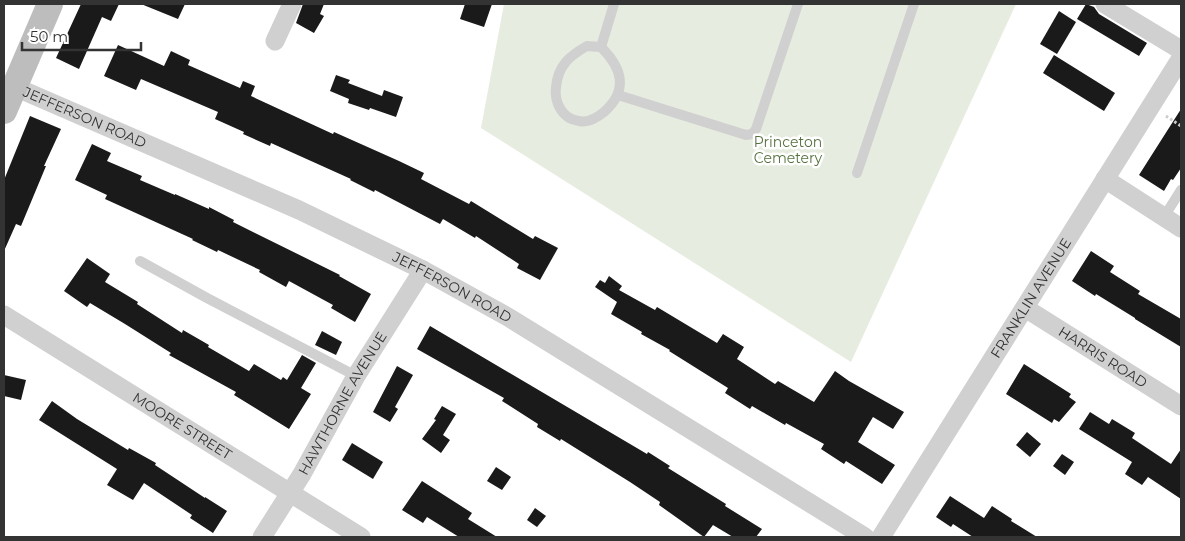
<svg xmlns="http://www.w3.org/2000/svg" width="1185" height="541" viewBox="0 0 1185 541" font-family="Montserrat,sans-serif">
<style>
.green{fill:#e6ecdf}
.building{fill:#1a1a1a}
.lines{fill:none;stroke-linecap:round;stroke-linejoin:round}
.path{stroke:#cdcdcd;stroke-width:3;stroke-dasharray:2.5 2.5;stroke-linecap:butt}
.lane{stroke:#d0d0d0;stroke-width:10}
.street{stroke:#d0d0d0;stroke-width:19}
.secondary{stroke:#bdbdbd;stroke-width:26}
.labels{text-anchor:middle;stroke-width:5;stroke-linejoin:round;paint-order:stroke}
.street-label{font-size:14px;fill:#333;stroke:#fff}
.park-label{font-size:14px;fill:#56703f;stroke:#fff}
</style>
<rect width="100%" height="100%" fill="#fff"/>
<polygon class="green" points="504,4 1016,4 851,362 481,128"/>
<g class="building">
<polygon points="81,4 119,4 111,21 102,17 79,69 56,58"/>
<polygon points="141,4 185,4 178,19"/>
<polygon points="303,4 324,4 320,14 324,16 314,33 296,23"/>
<polygon points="465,4 492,4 484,27 460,19"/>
<polygon points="1086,4 1094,7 1099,14 1147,43 1139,56 1077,19"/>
<polygon points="1059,11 1076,22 1057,54 1040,44"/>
<polygon points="118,45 164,66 171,51 190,60 188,65 240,88 243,81 255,86 251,96 333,134 334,132 399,161 424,173 421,179 469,204 471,201 533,239 535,236 558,248 540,280 517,268 519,264 476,236 475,238 443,219 440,224 375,190 374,192 350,180 351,179 271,143 270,146 243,134 244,132 215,119 218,112 141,79 136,90 104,76"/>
<polygon points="1054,55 1115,93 1104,111 1043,73"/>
<polygon points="336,75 350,80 348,83 382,96 384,90 403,97 396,117 370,108 369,110 348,103 349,99 330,91"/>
<polygon points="1181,109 1181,168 1173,180 1171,179 1164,191 1139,175"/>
<polygon points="30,116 61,129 44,166 46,166 21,226 16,224 4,251 4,180"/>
<polygon points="92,144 111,153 107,161 142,176 140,180 175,195 175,194 209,209 209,207 234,220 233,222 340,275 339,276 371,294 355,322 331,308 333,305 289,281 286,287 259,272 260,270 218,250 217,252 192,240 193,239 105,199 107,195 75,180"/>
<polygon points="1091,251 1114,266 1110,272 1140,291 1138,294 1181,319 1181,347 1135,319 1135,318 1096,294 1095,296 1072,281"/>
<polygon points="87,258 110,274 105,282 138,302 137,304 182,333 183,330 209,345 208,347 249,371 254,364 281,380 283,377 287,380 302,355 316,363 301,388 311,394 289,429 234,395 236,392 169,355 171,353 125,324 90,303 87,307 64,291"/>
<polygon points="609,276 622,286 619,290 655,310 657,307 717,343 723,334 744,347 737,359 775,384 778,381 814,402 835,371 849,381 904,412 893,429 873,417 858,442 895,465 882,484 846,461 844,464 821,449 824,444 786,423 785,425 752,406 750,409 725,393 728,388 669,351 670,350 641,334 642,332 611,314 617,302 595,287 600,280 605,283"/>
<polygon points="430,326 647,454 648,452 670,466 668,468 726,504 725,506 762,529 756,537 733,537 713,525 704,537 659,505 660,502 630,482 561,439 560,441 537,427 538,424 502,401 504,398 417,349"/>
<polygon points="322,331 342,342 336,355 315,345"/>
<polygon points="1024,364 1071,394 1069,397 1076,402 1059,422 1054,419 1052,423 1006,394"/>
<polygon points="397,366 413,375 395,407 398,409 390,422 373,412"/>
<polygon points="4,375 26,380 21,400 4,396"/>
<polygon points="52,401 77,419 128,450 129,448 156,463 155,465 205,498 205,497 227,511 213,533 190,518 192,515 144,483 133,500 107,485 117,469 39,420"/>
<polygon points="442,406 456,414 443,435 450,440 441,453 422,439 436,420 434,419"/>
<polygon points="1090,412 1109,424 1112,419 1135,433 1132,438 1171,464 1181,449 1181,499 1148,477 1142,485 1125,474 1132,462 1079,429"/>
<polygon points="1027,432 1041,444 1030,457 1016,445"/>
<polygon points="352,443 383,462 373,479 342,460"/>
<polygon points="1062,454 1074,462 1065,475 1053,466"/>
<polygon points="496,467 511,477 502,490 487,481"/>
<polygon points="422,481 472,513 468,519 497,537 459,537 427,517 423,523 402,510"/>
<polygon points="950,496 984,518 992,506 1012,519 1011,521 1037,537 973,537 953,524 951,527 936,517"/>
<polygon points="535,508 546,516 537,527 527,520"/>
</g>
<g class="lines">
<polyline class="path" points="1166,116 1181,126"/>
<g class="lane">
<path d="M587,46L601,47C622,68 629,90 604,112C598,117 588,123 579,121C562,119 554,102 556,87C558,66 569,56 587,46Z"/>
<polyline points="601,47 614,4"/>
<polyline points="618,95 746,135 752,134 756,129 798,4"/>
<polyline points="857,173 914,4"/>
<polyline points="1164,217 1181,190"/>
<polyline points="140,261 207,298 356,376"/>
</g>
<g class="street">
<polyline points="1105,4 1181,50"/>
<polyline points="275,41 292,4"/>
<path id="s1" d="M15,87L299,210L423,270L508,317L865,537"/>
<polyline points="1105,179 1181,228"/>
<path id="s2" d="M1025,308L1181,406"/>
<path id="s3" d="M4,315L361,537"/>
<path id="s4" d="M262,537L302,474L356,376L423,270"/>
<path id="s5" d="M881,537L1181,58"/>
</g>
<polyline class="secondary" points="4,111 50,4"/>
</g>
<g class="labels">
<g class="street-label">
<text dy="5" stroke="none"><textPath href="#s1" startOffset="76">JEFFERSON ROAD</textPath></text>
<text dy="5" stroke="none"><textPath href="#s1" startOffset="481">JEFFERSON ROAD</textPath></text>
<text dy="5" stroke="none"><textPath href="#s5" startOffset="282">FRANKLIN AVENUE</textPath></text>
<text dy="5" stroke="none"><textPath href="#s2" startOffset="92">HARRIS ROAD</textPath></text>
<text dy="5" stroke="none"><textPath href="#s4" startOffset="156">HAWTHORNE AVENUE</textPath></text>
<text dy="5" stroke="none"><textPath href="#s3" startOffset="210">MOORE STREET</textPath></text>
</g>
<g class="park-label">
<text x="788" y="147">Princeton<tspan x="788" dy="16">Cemetery</tspan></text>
</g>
</g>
<rect width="1185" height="541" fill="none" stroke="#333333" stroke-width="10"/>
<path d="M22 42v8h119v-8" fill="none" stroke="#333333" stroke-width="2.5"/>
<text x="30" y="42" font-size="15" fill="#333333" stroke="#ffffff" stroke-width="4" paint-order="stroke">50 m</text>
</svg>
